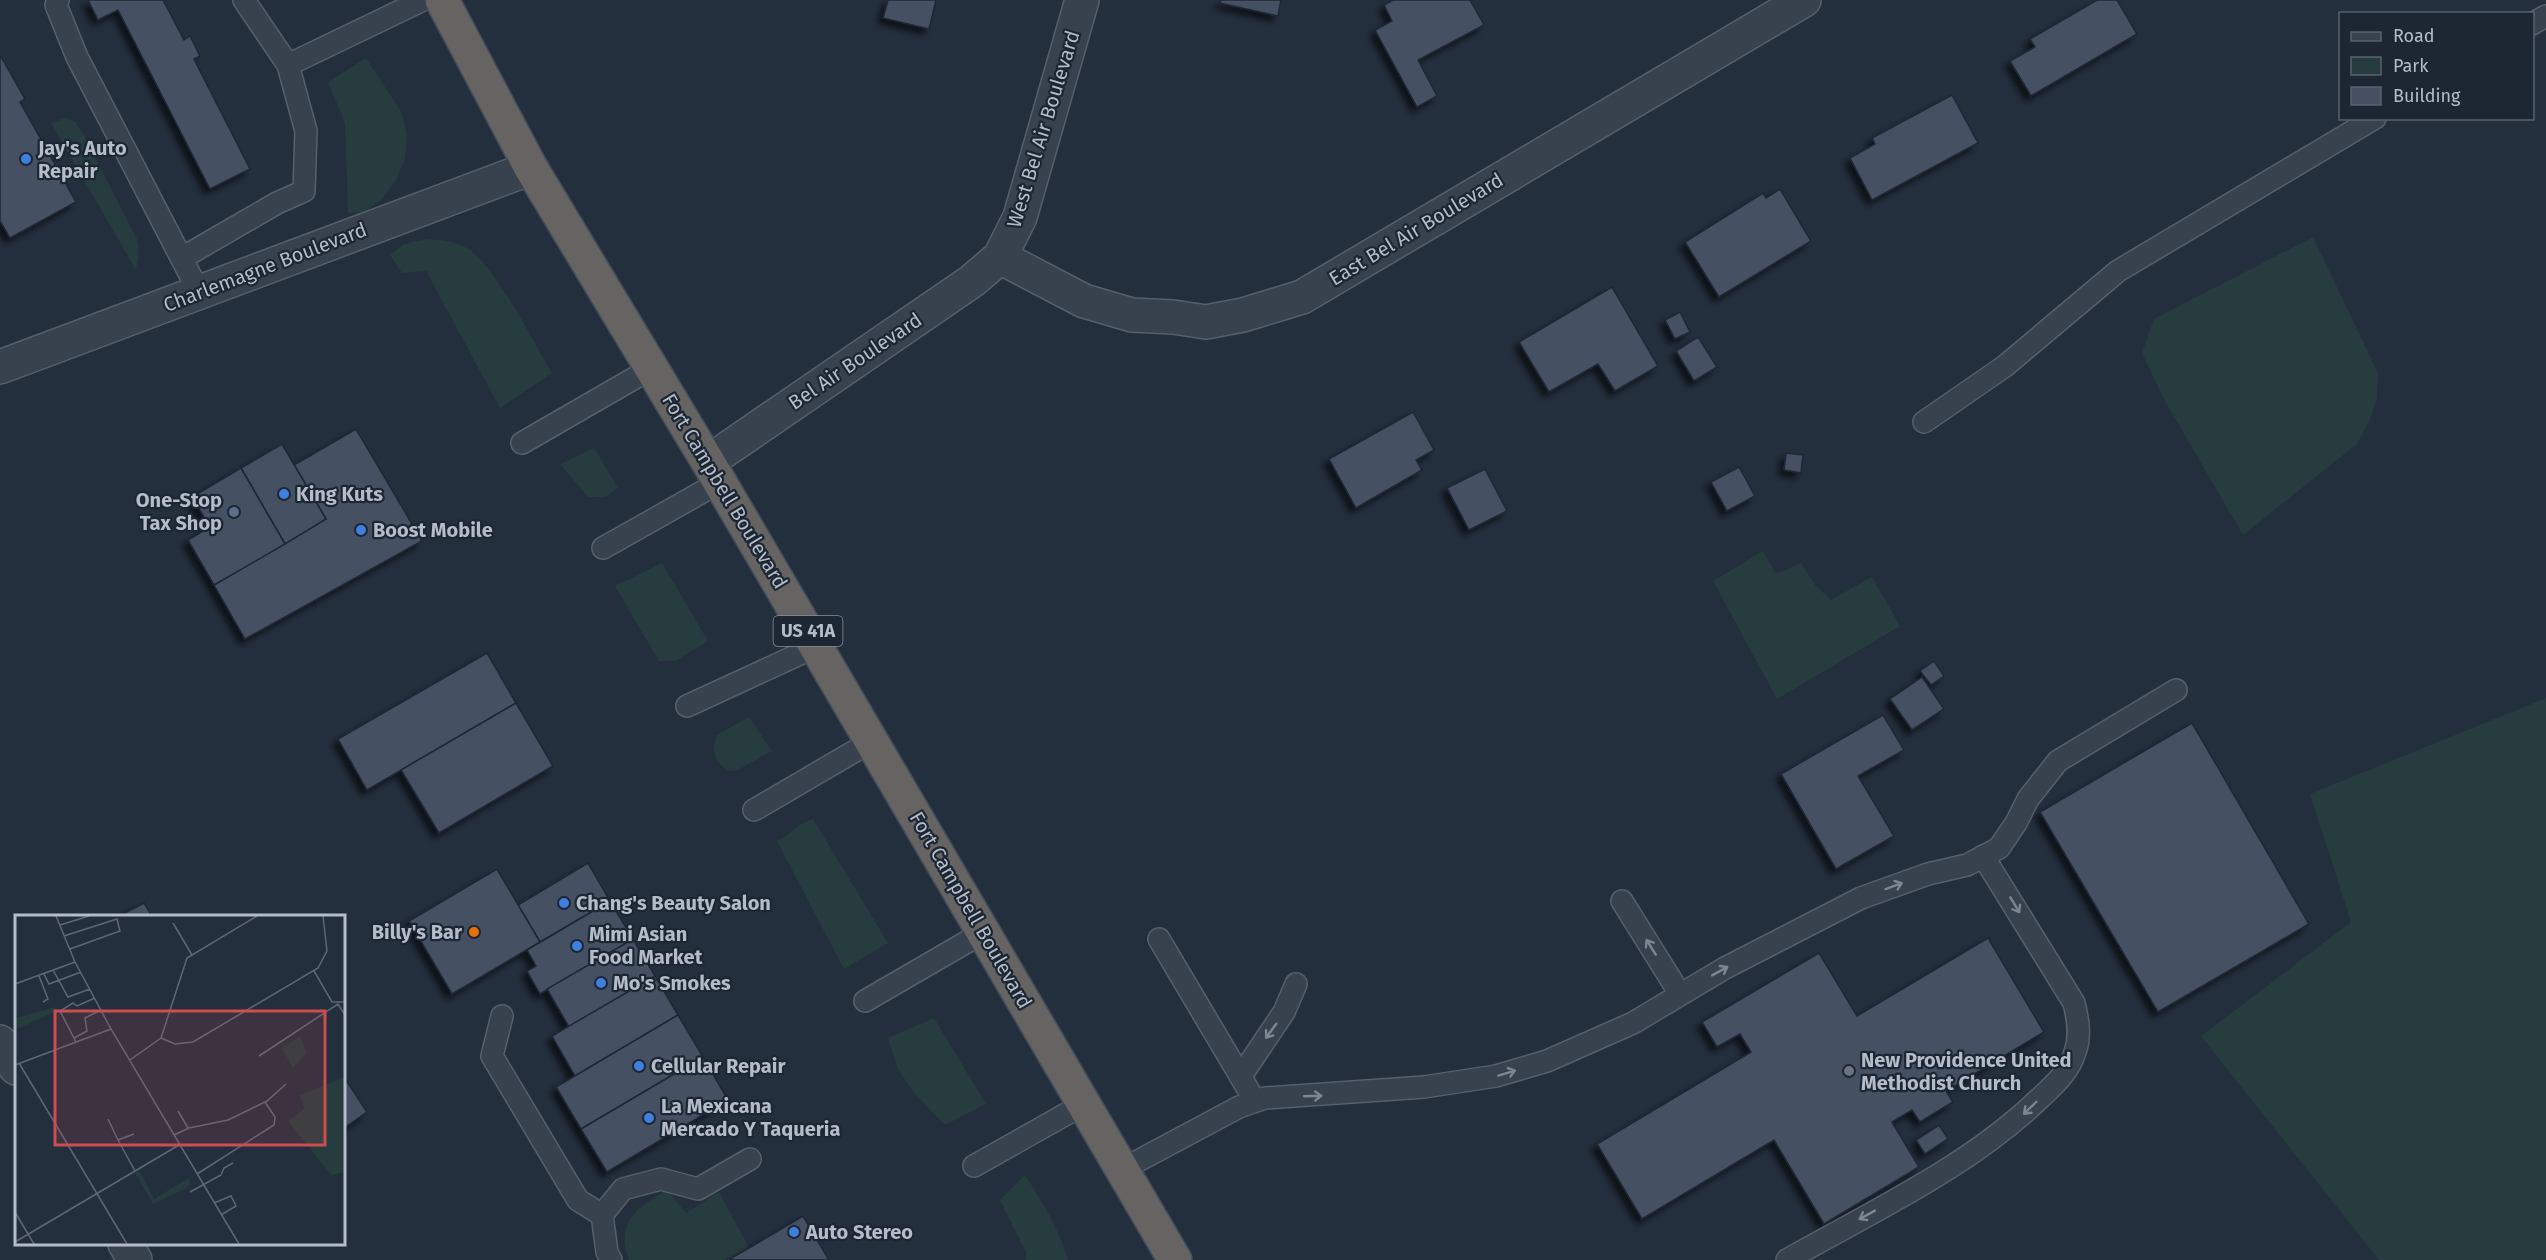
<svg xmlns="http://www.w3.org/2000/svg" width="2546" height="1260" viewBox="0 0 2546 1260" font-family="'Fira Sans',sans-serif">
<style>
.green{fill:#263c3f}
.building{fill:#455162;stroke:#1f2835;stroke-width:1.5;filter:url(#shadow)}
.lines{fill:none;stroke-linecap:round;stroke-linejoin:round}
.service-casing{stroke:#565f6c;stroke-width:24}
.minor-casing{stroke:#565f6c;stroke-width:36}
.trunk-casing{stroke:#434c59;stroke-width:36}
.service{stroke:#38414e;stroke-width:21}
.minor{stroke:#38414e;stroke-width:33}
.trunk{stroke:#656462;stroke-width:33}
.oneway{stroke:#7c8592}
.shop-dot{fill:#3f7fe0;stroke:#1d2633;stroke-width:2}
.service-dot{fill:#5c6f8a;stroke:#1d2633;stroke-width:2}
.food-dot{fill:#e8710a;stroke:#1d2633;stroke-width:2}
.worship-dot{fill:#6b7280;stroke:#1d2633;stroke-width:2}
.labels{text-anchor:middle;stroke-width:4.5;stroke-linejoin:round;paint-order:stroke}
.shield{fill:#1d2633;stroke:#878f9c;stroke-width:1.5}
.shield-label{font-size:18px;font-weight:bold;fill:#b4bcc9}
.street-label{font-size:20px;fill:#b4bcc9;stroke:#1d2633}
.poi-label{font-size:20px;font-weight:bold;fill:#b4bcc9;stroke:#1d2633;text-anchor:start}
.inset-road{fill:none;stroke:#5e6776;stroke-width:1.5}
.view{fill:#ce4d50;fill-opacity:0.15;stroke:#ce4d50;stroke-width:3}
.inset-edge{fill:none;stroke:#b4bcc9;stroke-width:3}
</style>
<defs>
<filter id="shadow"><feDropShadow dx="-5.5" dy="5.5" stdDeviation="3" flood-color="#0009"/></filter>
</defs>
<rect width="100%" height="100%" fill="#242f3e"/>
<g class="green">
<polygon points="366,58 402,113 407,136 405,158 396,180 383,198 364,212 348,213 345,123 328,82"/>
<polygon points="65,118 75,122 82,132 137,239 139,252 136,270 51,123"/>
<polygon points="2313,237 2378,373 2377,398 2369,422 2357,444 2243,535 2165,401 2142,353 2154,319"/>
<path d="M426,239C442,240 457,241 470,250C497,269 534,343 552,373L500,408L426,271L402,273L390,255L404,244Z"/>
<polygon points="594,448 618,488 605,497 588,497 560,464"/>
<polygon points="1763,551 1776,574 1801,563 1815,585 1831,600 1872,577 1900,626 1777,699 1713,581"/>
<polygon points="662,563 708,641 675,661 659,661 615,586"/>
<polygon points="2546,698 2546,1260 2379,1260 2201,1036 2351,922 2310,794"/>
<path d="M749,717L772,751L738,770L728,771C714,760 711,752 717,735Z"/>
<path d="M813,819L888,943L844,969L777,841C792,834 797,824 813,819Z"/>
<polygon points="934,1018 986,1104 945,1125 914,1093 898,1069 888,1038"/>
<path d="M1025,1175C1043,1203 1059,1229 1068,1260H1026V1252L1000,1200Z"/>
<path d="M667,1190L686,1213L719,1192L749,1248L728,1260H629C615,1222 637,1207 667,1190Z"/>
</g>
<g class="building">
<polygon points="88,0 163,0 184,40 190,36 200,56 194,59 250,169 210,189 118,10 98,20"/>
<polygon points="888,0 936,0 929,29 883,18"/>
<polygon points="1221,0 1281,0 1278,16 1220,3"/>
<polygon points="1393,0 1470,0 1484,25 1418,60 1437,96 1417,107 1375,30 1392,21 1384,5"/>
<polygon points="2097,0 2117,0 2137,34 2031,96 2010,61 2035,47 2030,39"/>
<polygon points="0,55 25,99 20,102 76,202 10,238 0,221"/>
<polygon points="1952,95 1978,143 1872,200 1850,158 1875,144 1872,138"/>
<polygon points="1780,189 1811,241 1719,297 1685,242 1763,193 1766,198"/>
<polygon points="1612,287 1658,366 1615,391 1598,364 1549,392 1519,342"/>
<polygon points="1680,312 1690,332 1675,339 1665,320"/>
<polygon points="1698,337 1717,367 1694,381 1676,351"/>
<polygon points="1413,412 1434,450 1416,460 1422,470 1356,508 1329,459"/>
<polygon points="356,429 422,541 245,639 214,585 326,519 294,465"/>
<polygon points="282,444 326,519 285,544 241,468"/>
<polygon points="1786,453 1803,455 1801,473 1784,470"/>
<polygon points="1739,467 1755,496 1727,511 1711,482"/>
<polygon points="241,468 285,544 214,585 188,540 210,527 192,497"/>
<polygon points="1485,469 1507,511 1469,530 1447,488"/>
<polygon points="487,653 516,703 367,790 338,739"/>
<polygon points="1934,661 1944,676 1931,685 1920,671"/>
<polygon points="1922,677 1944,709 1912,730 1890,699"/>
<polygon points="516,703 553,766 439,833 401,770"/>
<polygon points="1883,715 1904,750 1858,776 1894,836 1836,869 1781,774"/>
<polygon points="2192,723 2309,924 2158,1012 2040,812"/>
<polygon points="588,863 610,901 540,942 518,905"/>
<polygon points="497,869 540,942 452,994 409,921"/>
<polygon points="610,901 633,939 540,994 527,971 536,966 527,950"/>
<polygon points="144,903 152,916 119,916"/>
<polygon points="1988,938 2044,1032 1946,1091 1953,1102 1920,1122 1912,1110 1892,1122 1919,1167 1824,1224 1774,1140 1642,1219 1597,1144 1751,1052 1740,1034 1717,1047 1702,1022 1819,953 1857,1016"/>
<polygon points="633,939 655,976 569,1027 547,989"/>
<polygon points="655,976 678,1015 575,1076 552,1036"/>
<polygon points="678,1015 703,1057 581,1129 556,1087"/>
<polygon points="703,1057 728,1100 607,1172 581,1129"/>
<polygon points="344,1077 367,1112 344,1128"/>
<polygon points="1939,1125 1948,1139 1925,1154 1916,1140"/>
<polygon points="803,1216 829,1260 728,1260 749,1248"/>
</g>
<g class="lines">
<defs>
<g id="service">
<polyline points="58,0 56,5 77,57 199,292"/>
<polyline points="244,0 288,65"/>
<polyline points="2532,24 2546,16"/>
<polyline points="182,258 277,203 304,191 306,131 288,65 423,0"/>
<polyline points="1924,422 2005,366 2118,271 2375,118"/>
<polyline points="522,443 652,368"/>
<polyline points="603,548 720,482"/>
<polyline points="687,706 817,646"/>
<polyline points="754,810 872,741"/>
<polyline points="1622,901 1680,994"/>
<polyline points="1159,939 1255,1101"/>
<polyline points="865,1001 984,932"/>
<polyline points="502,1016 492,1056 578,1200 602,1215"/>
<polyline points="1241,1076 1284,1012 1296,984"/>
<polyline points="974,1166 1084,1104"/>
<polyline points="1123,1169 1239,1107 1265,1098 1424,1087 1496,1076 1547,1061 1633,1023 1725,968 1861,898 1928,874 1967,865 1999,848 2016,823 2028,799 2058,761 2176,690"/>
<polyline points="611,1260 607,1252 602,1215 623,1189 661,1179 698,1189 750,1159"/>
<path d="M1787,1260C1873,1211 1967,1168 2039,1099C2054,1085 2069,1072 2075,1052C2081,1036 2078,1019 2074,1003L1983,856"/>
</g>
<g id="minor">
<polyline points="1000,257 1084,301 1132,315 1173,317 1206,322 1243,315 1302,297 1804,0"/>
<polyline points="0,367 531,168"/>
<polyline points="708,462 972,281 1000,257 1020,217 1082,0"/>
<polyline points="0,1042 16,1068"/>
<polyline points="125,1244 135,1260"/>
</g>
<polyline id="trunk" points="442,0 531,168 708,462 1175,1260"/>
</defs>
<use href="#service" class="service-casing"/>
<use href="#minor" class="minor-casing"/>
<use href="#trunk" class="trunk-casing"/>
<use href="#service" class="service"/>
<use href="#minor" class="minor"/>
<use href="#trunk" class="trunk"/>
</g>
<defs><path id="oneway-shaft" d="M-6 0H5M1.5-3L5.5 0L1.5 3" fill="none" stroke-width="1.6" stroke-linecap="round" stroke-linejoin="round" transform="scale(1.5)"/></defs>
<g class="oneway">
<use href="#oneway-shaft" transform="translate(1894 886) rotate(-20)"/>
<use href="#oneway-shaft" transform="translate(2015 905) rotate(59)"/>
<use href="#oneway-shaft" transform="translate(1651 947) rotate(-122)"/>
<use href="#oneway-shaft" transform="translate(1720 971) rotate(-29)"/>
<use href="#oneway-shaft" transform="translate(1271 1031) rotate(126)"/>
<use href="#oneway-shaft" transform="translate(1507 1073) rotate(-17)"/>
<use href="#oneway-shaft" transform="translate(1313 1096) rotate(-2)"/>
<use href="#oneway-shaft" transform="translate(2030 1108) rotate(136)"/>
<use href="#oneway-shaft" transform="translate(1867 1215) rotate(151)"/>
</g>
<g class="shop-dot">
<circle cx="26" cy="159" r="6"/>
<circle cx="284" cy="494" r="6"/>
<circle cx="361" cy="530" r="6"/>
<circle cx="564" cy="903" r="6"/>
<circle cx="577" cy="946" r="6"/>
<circle cx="601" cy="983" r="6"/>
<circle cx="639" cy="1066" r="6"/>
<circle cx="649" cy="1118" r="6"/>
<circle cx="794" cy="1232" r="6"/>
</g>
<circle class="service-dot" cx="234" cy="512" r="6"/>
<circle class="food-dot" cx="474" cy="932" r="6"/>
<circle class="worship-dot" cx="1849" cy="1071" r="6"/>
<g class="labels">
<rect class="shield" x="773.5" y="616" width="69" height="30" rx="4.5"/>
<g class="shield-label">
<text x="808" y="637">US 41A</text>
</g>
<g class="street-label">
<text transform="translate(1043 129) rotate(-73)" y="7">West Bel Air Boulevard</text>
<text transform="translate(1416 229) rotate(-31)" y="7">East Bel Air Boulevard</text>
<text transform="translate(265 267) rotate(-21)" y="7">Charlemagne Boulevard</text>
<text transform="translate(855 361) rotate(-34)" y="7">Bel Air Boulevard</text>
<text transform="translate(725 491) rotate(59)" y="7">Fort Campbell Boulevard</text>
<text transform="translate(971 910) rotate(60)" y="7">Fort Campbell Boulevard</text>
</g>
<g class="poi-label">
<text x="38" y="155">Jay's Auto<tspan x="38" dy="23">Repair</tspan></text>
<text x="296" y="501">King Kuts</text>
<text x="222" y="507" text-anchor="end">One-Stop<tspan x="222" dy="23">Tax Shop</tspan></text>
<text x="373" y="537">Boost Mobile</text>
<text x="576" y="910">Chang's Beauty Salon</text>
<text x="462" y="939" text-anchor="end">Billy's Bar</text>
<text x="589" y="941">Mimi Asian<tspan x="589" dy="23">Food Market</tspan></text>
<text x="613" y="990">Mo's Smokes</text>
<text x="1861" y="1067">New Providence United<tspan x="1861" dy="23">Methodist Church</tspan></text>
<text x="651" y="1073">Cellular Repair</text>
<text x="661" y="1113">La Mexicana<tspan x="661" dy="23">Mercado Y Taqueria</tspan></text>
<text x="806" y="1239">Auto Stereo</text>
</g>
</g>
<g transform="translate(15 915)">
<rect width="330" height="330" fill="#242f3e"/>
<path d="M41,92V96L0,115V103ZM285,121L292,138L278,153L267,133ZM330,162V257L316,260L273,206L289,194L285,180ZM125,257L139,284L174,263L176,271L138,289L120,258Z" fill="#263c3f"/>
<path class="inset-road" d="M41,1L60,47L96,114L224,329M158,8L177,40M45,10L74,1M49,21L102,4L105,16L55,34M38,55L53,82L75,74M299,56L317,87H330M29,59L34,69L66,57M24,61L33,84L28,87M0,69L60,47M59,123L72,116L70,103L86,95M146,123L160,129L178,127L303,53L312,36L308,1M146,123L172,43L242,1M61,127L45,96L58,88L62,91L80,83M244,141L323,89L330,100M115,145L146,123M4,148L112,329M0,150L96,114M163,196L173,213M93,204L103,225M119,219L103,225L120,256M159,220L174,213L213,205L252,186L271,169M182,259L259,210L260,202L250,187M175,277L206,260L209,253L218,248M199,288L216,281L221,291L206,300M0,297L19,329M0,327L164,230"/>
<path class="view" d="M40,96H310V230H40Z"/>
<rect width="330" height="330" class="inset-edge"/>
</g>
<rect x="2339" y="12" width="195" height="108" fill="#1d2633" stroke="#59626f" stroke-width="1.5"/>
<rect x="2351" y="32" width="30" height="9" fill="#38414e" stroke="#59626f" stroke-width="1.5"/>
<text x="2393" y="42" font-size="18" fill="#b4bcc9">Road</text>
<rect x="2351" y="57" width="30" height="18" fill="#263c3f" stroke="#59626f" stroke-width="1.5"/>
<text x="2393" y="72" font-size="18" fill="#b4bcc9">Park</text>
<rect x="2351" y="87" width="30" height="18" fill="#455162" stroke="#59626f" stroke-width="1.5"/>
<text x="2393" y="102" font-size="18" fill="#b4bcc9">Building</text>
</svg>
